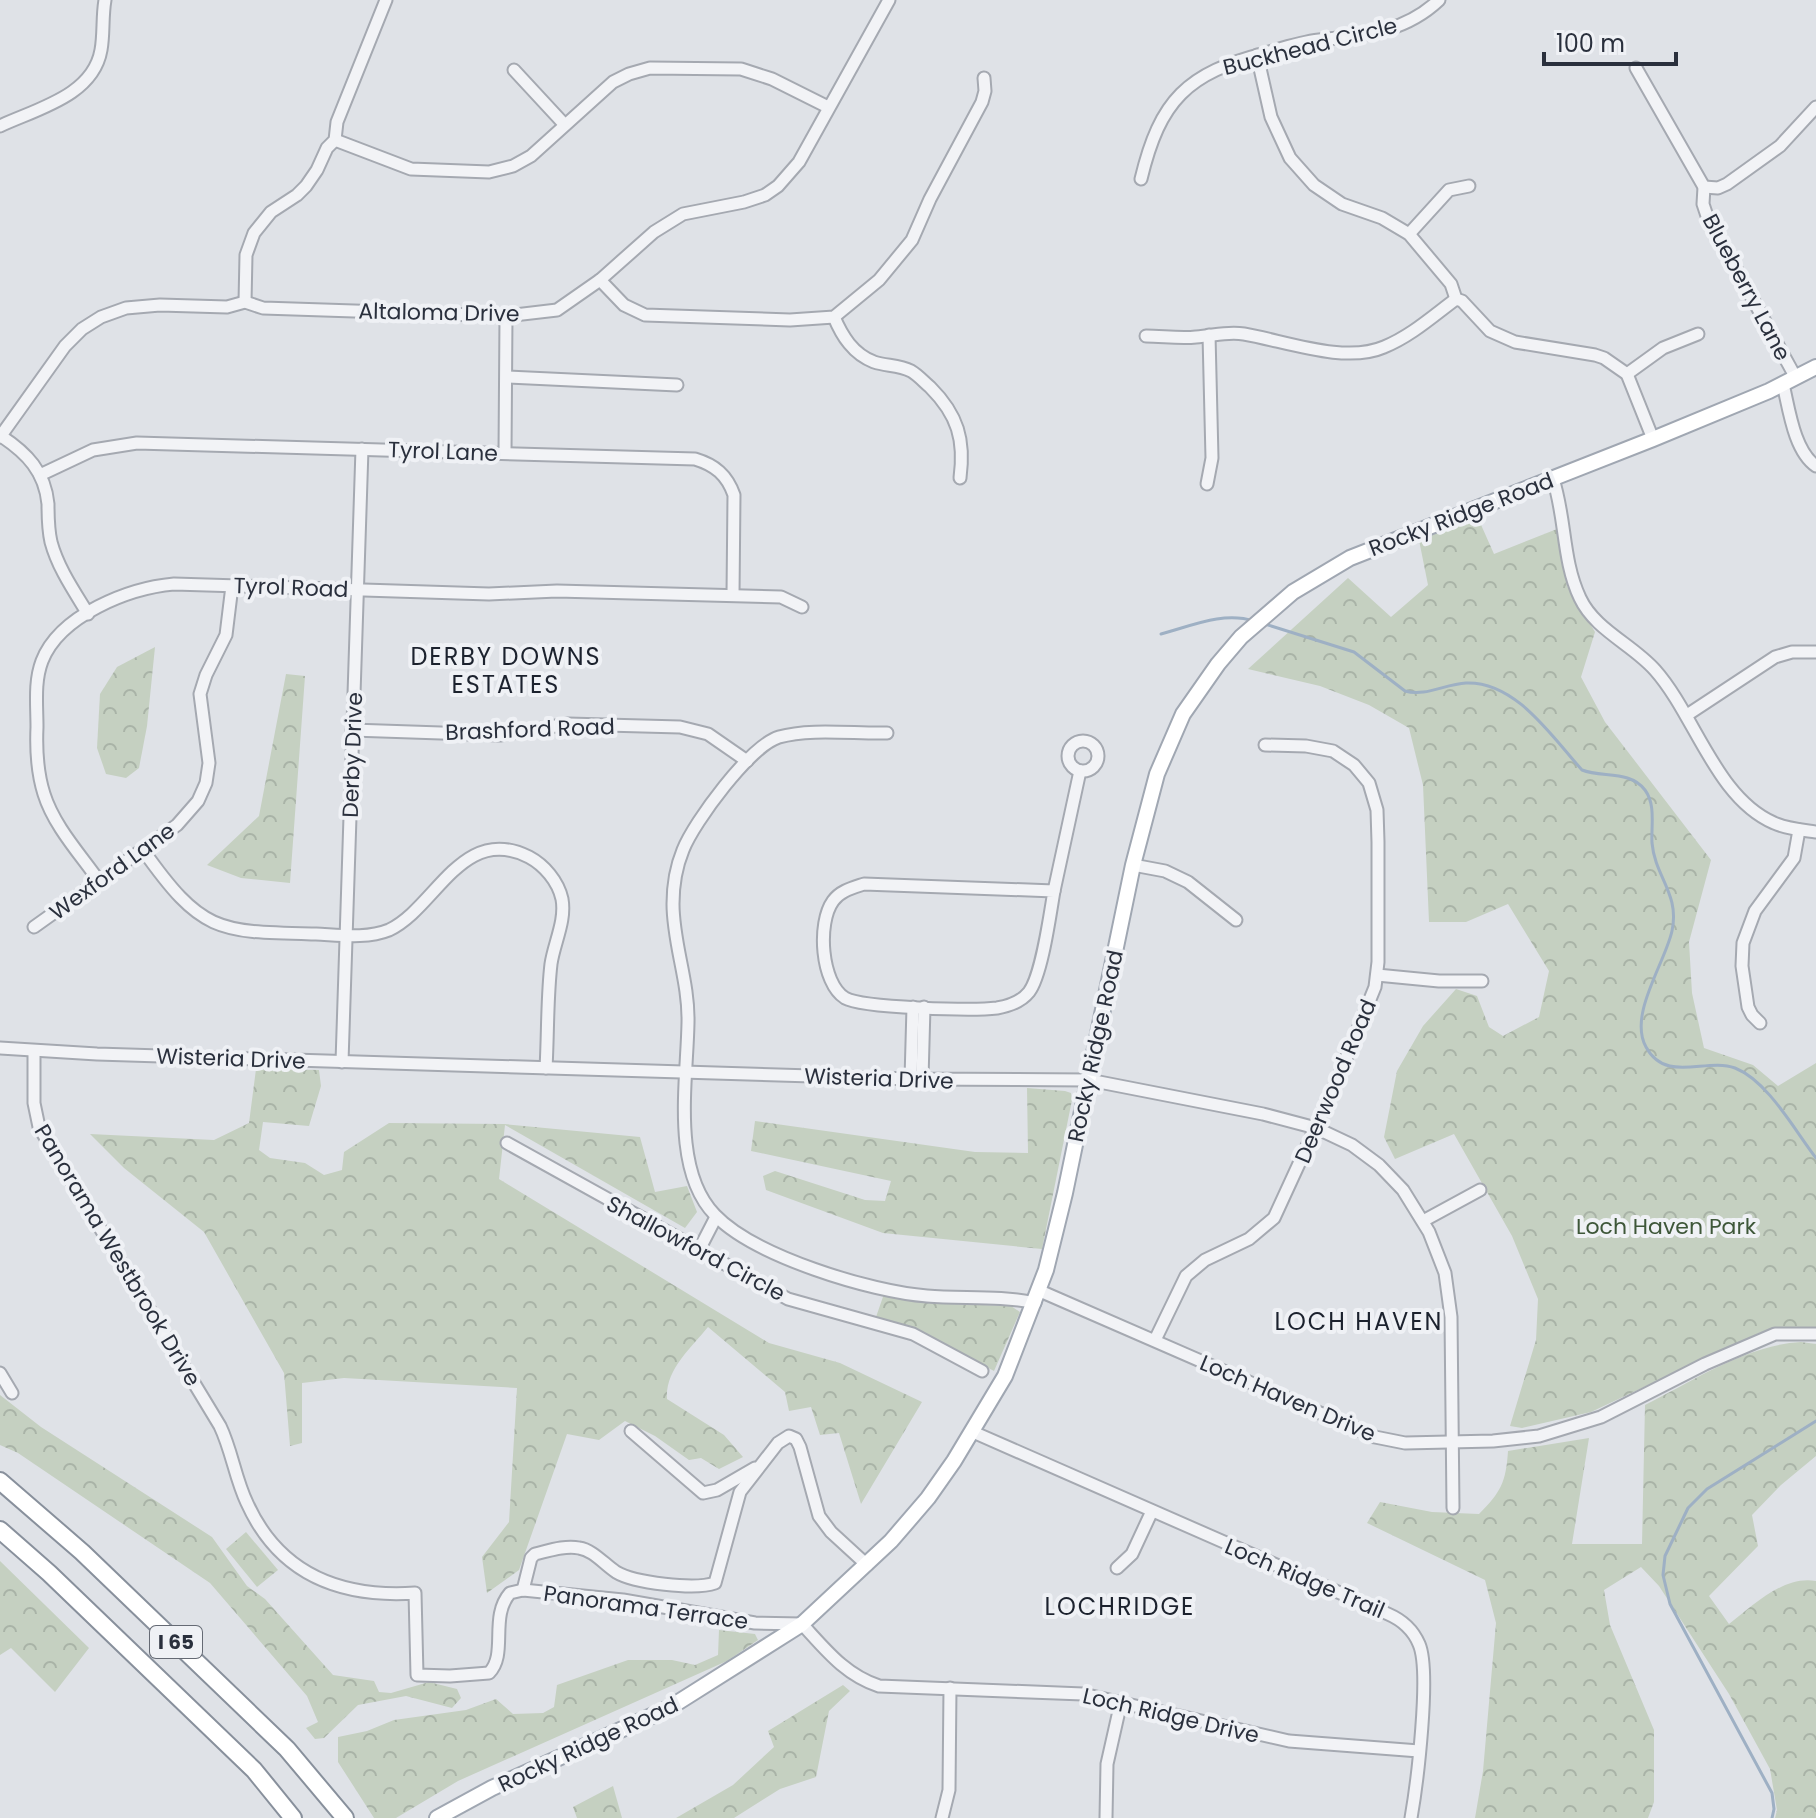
<svg xmlns="http://www.w3.org/2000/svg" width="1816" height="1818" viewBox="0 0 1816 1818" font-family="Poppins,sans-serif">
<style>
.forest{fill:url(#forest-crowns)}
.lines{fill:none;stroke-linecap:round;stroke-linejoin:round}
.stream{stroke:#9eb0c4;stroke-width:3}
.minor-casing{stroke:#a5a9b1;stroke-width:15}
.major-casing{stroke:#a0a7b2;stroke-width:18}
.highway-casing{stroke:#88909c;stroke-width:20}
.minor{stroke:#f2f3f6;stroke-width:11}
.major{stroke:#fff;stroke-width:14}
.highway{stroke:#fff;stroke-width:16}
.labels{text-anchor:middle;stroke-width:8;stroke-linejoin:round;paint-order:stroke}
.shield{fill:#eff1f5;stroke:#656a74;stroke-width:2}
.shield-label{font-size:20px;font-weight:bold;fill:#2a303d}
.street-label{font-size:22px;fill:#2a303d;stroke:#eff1f5}
.park-label{font-size:22px;fill:#3e5739;stroke:#eff1f5}
.neighbourhood-label{font-size:24px;letter-spacing:2px;fill:#1c222e;stroke:#eff1f5}
</style>
<defs>
<pattern id="forest-crowns" width="20" height="18" patternUnits="userSpaceOnUse" patternTransform="scale(2)"><rect width="20" height="18" fill="#c5d0c1"/><path d="M2 6a3 3 0 1 1 6 0M12 15a3 3 0 1 1 6 0" fill="none" stroke="#a9b3a7"/></pattern>
</defs>
<rect width="100%" height="100%" fill="#dfe2e7"/>
<g class="forest">
<polygon points="1478,518 1494,554 1557,529 1567,586 1595,632 1581,677 1605,722 1711,860 1689,942 1692,993 1704,1048 1753,1065 1778,1086 1816,1063 1816,1330 1785,1329 1761,1332 1591,1412 1522,1428 1510,1426 1536,1340 1538,1299 1512,1236 1454,1134 1395,1159 1384,1137 1397,1071 1423,1026 1456,989 1477,996 1489,1027 1503,1036 1539,1017 1549,971 1508,904 1466,922 1429,922 1423,785 1409,728 1369,705 1320,686 1248,669 1348,578 1391,617 1428,585 1419,540"/>
<polygon points="155,647 147,726 139,768 126,778 106,774 97,748 100,694 117,667"/>
<polygon points="286,674 305,676 290,883 241,878 207,865 259,816"/>
<path d="M256,1069L319,1070L321,1086L309,1126L263,1122L259,1150L270,1158L305,1163L324,1175L342,1170L344,1152L389,1123L504,1124L640,1137L655,1192L687,1186L697,1212L685,1228L505,1125L499,1179L769,1343L840,1363L922,1402L861,1504L839,1433L820,1435L811,1407L789,1411L785,1392L708,1327C691,1348 665,1370 667,1399L724,1435L743,1457L719,1469L701,1458L689,1460L655,1436L625,1421L599,1440L567,1434L519,1570L487,1593L482,1557L509,1522L517,1388L344,1378L302,1383V1443L290,1446L284,1373L204,1232L124,1168L90,1134L214,1140L249,1123Z"/>
<polygon points="1027,1088 1065,1091 1071,1093 1072,1100 1042,1249 883,1233 766,1190 763,1176 775,1171 865,1200 885,1201 891,1181 751,1151 755,1121 975,1152 1028,1153"/>
<polygon points="885,1291 928,1303 1011,1306 1020,1312 994,1371 917,1330 876,1317"/>
<path d="M1801,1342L1816,1344V1456L1781,1485L1752,1515L1758,1546L1709,1596L1729,1624C1753,1606 1783,1575 1816,1581V1818H1775L1777,1810L1770,1769L1729,1694L1659,1586L1641,1567L1604,1590L1610,1625L1654,1730V1802L1648,1818H1475L1483,1771L1496,1623L1485,1580L1367,1523L1380,1502L1432,1512L1479,1514C1501,1492 1506,1482 1508,1451L1589,1438L1572,1544H1642L1645,1405C1693,1381 1746,1345 1801,1342Z"/>
<polygon points="0,1395 41,1427 212,1537 247,1586 265,1599 333,1675 374,1681 379,1692 391,1693 429,1682 457,1689 461,1698 452,1708 406,1696 358,1705 324,1738 315,1739 306,1728 318,1722 307,1696 210,1583 18,1453 0,1445"/>
<polygon points="246,1532 278,1570 257,1587 226,1549"/>
<polygon points="0,1561 89,1648 55,1692 11,1648 0,1655"/>
<polygon points="719,1630 755,1634 758,1640 727,1661 458,1781 396,1818 374,1818 338,1762 338,1737 367,1731 394,1720 466,1710 496,1699 513,1714 543,1713 554,1707 557,1685 628,1660 672,1660 695,1665 718,1655"/>
<polygon points="843,1685 850,1691 829,1711 816,1777 780,1789 734,1818 676,1818 733,1785 774,1747 768,1731"/>
<polygon points="613,1786 622,1818 577,1818 573,1807"/>
</g>
<g class="lines">
<g class="stream">
<path d="M1265,624L1354,652L1405,691C1425,697 1445,684 1466,683C1516,681 1552,737 1582,770C1602,778 1630,770 1645,790C1656,805 1651,826 1652,843C1655,877 1680,894 1672,931C1665,963 1628,1015 1646,1047C1666,1084 1706,1057 1735,1068C1768,1081 1795,1131 1816,1158"/>
<path d="M1161,634C1191,626 1223,611 1254,621"/>
<polyline points="1772,1818 1774,1809 1772,1793 1670,1604 1663,1575 1665,1556 1688,1508 1707,1489 1816,1421"/>
</g>
<defs>
<g id="minor">
<polyline points="1257,55 1271,117 1290,158 1314,185 1342,204 1382,218 1409,234 1451,284 1456,299 1462,301 1490,331 1515,342 1595,355 1604,358 1627,374 1653,439"/>
<polyline points="1636,68 1704,187 1703,204 1707,216 1796,378"/>
<polyline points="514,70 564,124"/>
<path d="M0,126C36,109 93,96 101,50C104,34 102,17 105,0"/>
<polyline points="335,140 411,169 489,172 513,166 531,156 613,82 629,74 650,68 741,69 772,79 828,107"/>
<path d="M1141,179C1160,100 1187,73 1266,53C1283,48 1301,42 1319,40C1365,35 1404,33 1439,0"/>
<polyline points="1704,187 1718,188 1727,184 1780,146 1816,107"/>
<polyline points="1409,234 1449,190 1469,186"/>
<polyline points="600,280 624,305 645,315 790,320 834,317 879,280 912,240 930,199 982,102 985,91 984,78"/>
<polyline points="245,302 246,255 254,233 271,212 297,195 306,186 317,170 327,148 335,140 337,122 386,0"/>
<path d="M834,317C842,336 853,354 874,362C886,366 899,365 911,371C918,375 924,382 930,387C958,415 965,440 960,478"/>
<path d="M1146,336C1162,336 1180,339 1196,337C1213,336 1227,331 1244,334C1285,341 1345,364 1384,347C1411,336 1433,316 1456,299"/>
<polyline points="1627,374 1663,348 1698,334"/>
<polyline points="507,377 677,385"/>
<path d="M1783,384C1789,409 1794,451 1816,466"/>
<path d="M1,436C27,453 45,472 48,504C48,517 48,529 51,542C58,568 74,591 88,614"/>
<polyline points="0,437 65,346 82,329 101,317 126,308 160,305 227,307 245,302 263,308 506,316 557,310 600,280 654,232 683,214 744,202 765,195 778,186 799,162 889,0"/>
<polyline points="505,453 506,316"/>
<path d="M40,475L93,450L137,443L695,459C715,465 727,475 734,495L733,595"/>
<path d="M1553,479C1566,518 1562,560 1580,598C1595,630 1632,644 1655,670C1695,715 1716,798 1774,823C1787,829 1802,830 1816,832"/>
<polyline points="1207,484 1212,458 1209,335"/>
<polyline points="1687,715 1775,657 1792,652 1816,652"/>
<polyline points="352,730 500,735 568,724 680,727 708,734 747,761"/>
<path d="M887,733C855,734 810,728 779,737C750,746 694,822 683,850C676,867 673,886 673,904C673,944 689,981 688,1023C687,1081 671,1170 715,1215C754,1256 871,1292 927,1296C963,1299 999,1295 1035,1303"/>
<circle cx="1083" cy="756" r="15"/>
<path d="M143,850C202,933 217,932 316,934C339,935 367,939 389,930C436,908 462,823 529,857C544,865 558,881 562,899C566,921 554,943 551,964C547,998 548,1033 546,1068"/>
<polyline points="1133,865 1165,871 1188,882 1236,920"/>
<path d="M99,881C80,854 54,826 44,794C37,772 36,749 37,727C37,705 34,682 42,661C60,615 129,588 174,584L489,594L557,591L781,597L802,607"/>
<path d="M864,884L1054,891C1050,914 1042,975 1029,992C1021,1002 1009,1006 997,1008C974,1011 862,1008 845,998C821,983 817,923 833,901C840,891 852,888 864,884Z"/>
<polyline points="1054,891 1080,771"/>
<polyline points="34,927 177,825 198,801 206,783 209,763 200,694 206,675 226,635 232,586"/>
<polyline points="1377,975 1439,981 1482,981"/>
<polyline points="1760,1023 1752,1015 1748,1007 1742,966 1743,943 1755,911 1794,858 1799,830"/>
<polyline points="0,1048 97,1054 911,1079 1089,1080 1263,1114 1316,1128 1352,1145 1379,1165 1403,1190 1429,1232 1445,1273 1451,1317 1453,1508"/>
<path d="M34,1051V1103L39,1127L220,1426C232,1451 235,1478 247,1503C279,1574 340,1598 415,1593L417,1675L450,1676L489,1673C508,1654 489,1617 510,1593L523,1590L623,1600L755,1623L802,1624C825,1649 845,1675 879,1686L1083,1694L1289,1741L1419,1751"/>
<polyline points="342,1062 362,449"/>
<polyline points="911,1079 913,1007"/>
<polyline points="922,1079 924,1007"/>
<polyline points="507,1143 788,1299 913,1334 982,1371"/>
<polyline points="1423,1221 1480,1190"/>
<polyline points="699,1250 716,1217"/>
<polyline points="1040,1291 1375,1437 1405,1443 1493,1441 1539,1436 1601,1417 1705,1364 1775,1334 1816,1334"/>
<polyline points="1155,1340 1186,1276 1205,1260 1249,1239 1274,1218 1337,1081 1375,987 1378,962 1378,842 1377,810 1369,783 1354,765 1333,751 1306,746 1265,745"/>
<polyline points="0,1373 12,1393"/>
<polyline points="631,1431 703,1493 717,1490 755,1468"/>
<path d="M973,1432L1388,1614C1402,1620 1413,1630 1419,1644C1431,1671 1417,1784 1411,1818"/>
<polyline points="1117,1568 1132,1554 1152,1511"/>
<path d="M523,1590L531,1558L535,1554C548,1551 565,1545 579,1548C593,1550 604,1564 616,1572C634,1583 695,1590 715,1583L740,1492L778,1443L789,1436L796,1439L800,1447L819,1516L831,1532L867,1565"/>
<polyline points="942,1818 949,1790 950,1688"/>
<polyline points="1106,1818 1107,1764 1121,1702"/>
</g>
<polyline id="major" points="437,1818 492,1788 669,1708 802,1624 891,1541 928,1498 954,1461 1005,1376 1046,1270 1065,1193 1133,865 1157,774 1183,714 1218,664 1241,637 1293,592 1350,558 1653,439 1769,391 1816,367"/>
<g id="highway">
<polyline points="0,1481 82,1552 287,1749 345,1818"/>
<polyline points="0,1530 49,1573 254,1770 293,1818"/>
</g>
</defs>
<use href="#minor" class="minor-casing"/>
<use href="#major" class="major-casing"/>
<use href="#highway" class="highway-casing"/>
<use href="#minor" class="minor"/>
<use href="#major" class="major"/>
<use href="#highway" class="highway"/>
</g>
<g class="labels">
<rect class="shield" x="150" y="1626" width="52" height="32" rx="6"/>
<g class="shield-label">
<text x="176" y="1649">I 65</text>
</g>
<g class="street-label">
<text transform="translate(1310 46) rotate(-14)" y="8">Buckhead Circle</text>
<text transform="translate(1747 287) rotate(62)" y="8">Blueberry Lane</text>
<text transform="translate(439 312) rotate(1)" y="8">Altaloma Drive</text>
<text transform="translate(443 451) rotate(2)" y="8">Tyrol Lane</text>
<text transform="translate(1461 514) rotate(-21)" y="8">Rocky Ridge Road</text>
<text transform="translate(291 587) rotate(2)" y="8">Tyrol Road</text>
<text transform="translate(530 729) rotate(-2)" y="8">Brashford Road</text>
<text transform="translate(352 755) rotate(-88)" y="8">Derby Drive</text>
<text transform="translate(112 871) rotate(-36)" y="8">Wexford Lane</text>
<text transform="translate(1095 1046) rotate(-78)" y="8">Rocky Ridge Road</text>
<text transform="translate(231 1058) rotate(2)" y="8">Wisteria Drive</text>
<text transform="translate(879 1078) rotate(2)" y="8">Wisteria Drive</text>
<text transform="translate(1335 1081) rotate(-67)" y="8">Deerwood Road</text>
<text transform="translate(696 1248) rotate(28)" y="8">Shallowford Circle</text>
<text transform="translate(118 1255) rotate(59)" y="8">Panorama Westbrook Drive</text>
<text transform="translate(1288 1398) rotate(23)" y="8">Loch Haven Drive</text>
<text transform="translate(1305 1578) rotate(23)" y="8">Loch Ridge Trail</text>
<text transform="translate(646 1607) rotate(8)" y="8">Panorama Terrace</text>
<text transform="translate(1171 1715) rotate(13)" y="8">Loch Ridge Drive</text>
<text transform="translate(588 1744) rotate(-25)" y="8">Rocky Ridge Road</text>
</g>
<g class="park-label">
<text x="1666" y="1234">Loch Haven Park</text>
</g>
<g class="neighbourhood-label">
<text x="506" y="665">DERBY DOWNS<tspan x="506" dy="28">ESTATES</tspan></text>
<text x="1359" y="1330">LOCH HAVEN</text>
<text x="1120" y="1615">LOCHRIDGE</text>
</g>
</g>
<path d="M1544 52v12h132v-12" fill="none" stroke="#2a303d" stroke-width="4"/>
<text x="1556" y="52" font-size="24" fill="#2a303d" stroke="#eff1f5" stroke-width="6" paint-order="stroke">100 m</text>
</svg>
